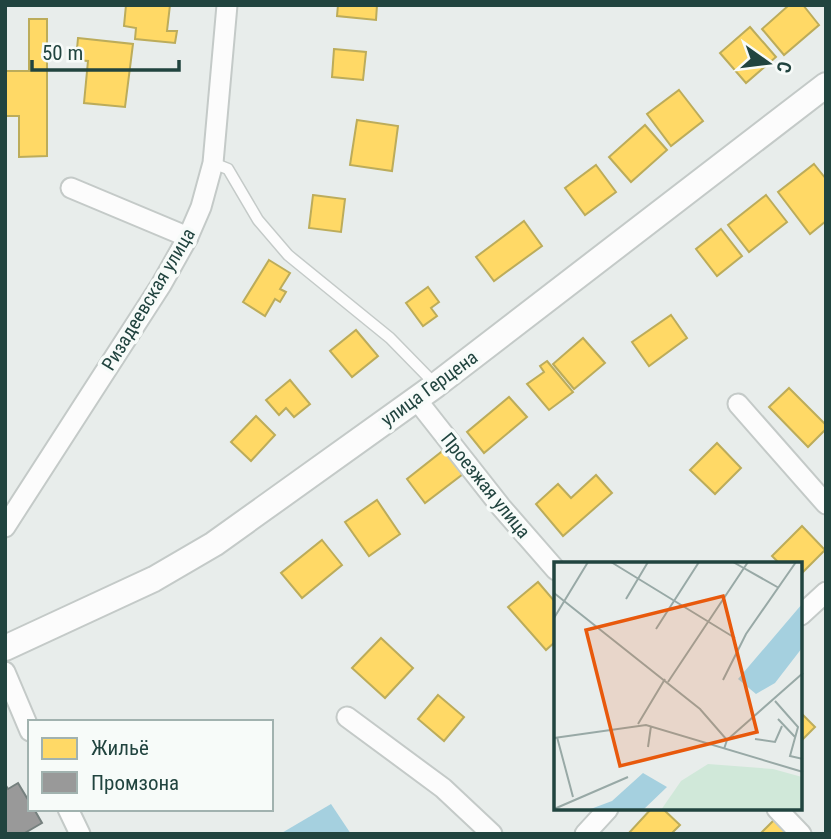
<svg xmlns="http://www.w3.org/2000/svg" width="831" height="839" viewBox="0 0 831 839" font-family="'Roboto Condensed',sans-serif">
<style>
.water{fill:#a5d0df}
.homes{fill:#ffd966;stroke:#bcac5a;stroke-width:2}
.industry{fill:#999;stroke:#75807e;stroke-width:2}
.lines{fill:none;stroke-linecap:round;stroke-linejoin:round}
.service-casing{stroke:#c4cac8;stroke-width:13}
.minor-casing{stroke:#c4cac8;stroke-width:23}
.tertiary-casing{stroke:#c4cac8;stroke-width:28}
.service{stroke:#fcfcfc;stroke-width:10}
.minor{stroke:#fcfcfc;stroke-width:19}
.tertiary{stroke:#fcfcfc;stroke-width:24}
.labels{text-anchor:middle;stroke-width:7;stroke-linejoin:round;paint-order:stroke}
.street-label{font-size:19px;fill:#21443f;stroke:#f7fbf9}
.inset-road{fill:none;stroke:#98a9a6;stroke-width:2}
.view{fill:#e8590c;fill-opacity:0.15;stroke:#e8590c;stroke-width:3.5}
.inset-edge{fill:none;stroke:#21443f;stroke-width:3.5}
</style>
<rect width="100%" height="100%" fill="#e8edeb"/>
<polygon class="water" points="331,804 351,834 280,834"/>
<g class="homes">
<polygon points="126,5 170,5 167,31 177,31 175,43 135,39 136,28 124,26"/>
<polygon points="338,5 377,5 376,20 337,16"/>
<polygon points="789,5 803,5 819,25 784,55 762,29"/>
<polygon points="29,19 47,19 47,156 19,157 19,116 5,116 5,71 29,71"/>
<polygon points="750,27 776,57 746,83 720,53"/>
<polygon points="78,38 133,44 125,107 84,103 88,61 76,60"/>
<polygon points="334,49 366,52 363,80 332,77"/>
<polygon points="679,90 703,121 671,146 647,114"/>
<polygon points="357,120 398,126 392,171 350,165"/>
<polygon points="645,125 667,150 631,182 609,157"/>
<polygon points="814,164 826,179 826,221 810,234 778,192"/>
<polygon points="596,165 616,192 585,215 565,188"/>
<polygon points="313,195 345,199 341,232 309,228"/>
<polygon points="766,195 787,222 749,252 728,225"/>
<polygon points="524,221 542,246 494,281 476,257"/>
<polygon points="721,229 742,256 717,276 696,249"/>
<polygon points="269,260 290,273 280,289 286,292 280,302 275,299 265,316 243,302"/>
<polygon points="428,287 439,302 431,308 437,316 423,326 406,303"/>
<polygon points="671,315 687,338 649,366 632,342"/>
<polygon points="356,330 378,356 352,377 330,351"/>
<polygon points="583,338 605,363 574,389 553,364"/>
<polygon points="547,361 573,392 549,410 527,384 544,372 540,366"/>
<polygon points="290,380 310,404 294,417 286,408 279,415 266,400"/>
<polygon points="789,388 826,425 826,429 808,447 769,407"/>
<polygon points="509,397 527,417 484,453 467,432"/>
<polygon points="256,416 275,435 251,461 231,442"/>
<polygon points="717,443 741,468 715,494 690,470"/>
<polygon points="445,449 463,474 425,503 407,479"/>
<polygon points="596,475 612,493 563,536 536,504 558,484 571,498"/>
<polygon points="377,500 400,534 369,556 345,522"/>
<polygon points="802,526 825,550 801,574 801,564 780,564 772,556"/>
<polygon points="322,540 342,565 302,598 281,573"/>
<polygon points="538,582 556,603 556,641 546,650 508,607"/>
<polygon points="381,638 413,668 385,698 352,668"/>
<polygon points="438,695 464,717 444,741 418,719"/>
<polygon points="801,713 815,727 801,741"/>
<polygon points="651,809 663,809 680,825 671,834 628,834"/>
<polygon points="774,820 787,834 760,834"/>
</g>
<polygon class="industry" points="18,783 30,803 30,809 34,809 42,823 23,834 5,834 5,784 8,789"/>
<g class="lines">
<defs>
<polyline id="service" points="213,163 228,169 258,220 288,255 390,338 435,384"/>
<g id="minor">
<polyline points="71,188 188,237"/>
<polyline points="416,399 501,507 556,570"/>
<polyline points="738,404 826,504"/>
<polyline points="5,527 161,285 188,237 201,207 213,163 227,5"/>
<polyline points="801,615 826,592"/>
<polyline points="5,672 30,731"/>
<polyline points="347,717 443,788 492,834"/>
<polyline points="68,809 80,834"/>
<polyline points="777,809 801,834"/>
<polyline points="585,834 608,809"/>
</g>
<polyline id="tertiary" points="5,648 154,579 214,544 436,385 826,85"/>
</defs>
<use href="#service" class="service-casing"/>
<use href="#minor" class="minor-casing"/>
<use href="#tertiary" class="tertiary-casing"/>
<use href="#service" class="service"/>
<use href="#minor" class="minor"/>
<use href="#tertiary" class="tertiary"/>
</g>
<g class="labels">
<g class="street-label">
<text transform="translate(148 299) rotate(-59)" y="7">Ризадеевская улица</text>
<text transform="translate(429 388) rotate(-36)" y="7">улица Герцена</text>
<text transform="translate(486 485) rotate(51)" y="7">Проезжая улица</text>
</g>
</g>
<g transform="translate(554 562)">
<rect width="248" height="248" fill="#e8edeb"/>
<path d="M154,202L219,207L248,215V248H107L127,219Z" fill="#d0e8d9"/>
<path d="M248,42V86L221,121L202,132L184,117ZM89,211L113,225L89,248H34L58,239Z" fill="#a5d0df"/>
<path class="inset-road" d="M57,0L181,76M179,0L225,26M0,31L146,147L173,178L170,187M72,37L94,0M0,56L34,0M102,67L145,0M169,118L192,72L242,0M114,120L194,0M221,139L244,165L236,194L249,197M224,157L241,175M84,162L111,117M3,175L19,235M0,176L92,163L249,210M201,177L221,180L228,164M173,178L249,111M94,185L97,164M0,247L74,215"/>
<path class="view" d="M169,34L203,170L66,204L32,68Z"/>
<rect width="248" height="248" class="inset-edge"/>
</g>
<rect width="831" height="839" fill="none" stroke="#21443f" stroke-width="14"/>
<rect x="28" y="720" width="245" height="91" fill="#f7fbf9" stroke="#a1b2af" stroke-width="2"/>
<rect x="42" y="738" width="35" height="21" fill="#ffd966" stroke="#a1b2af" stroke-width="2"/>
<text x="91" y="755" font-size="21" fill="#21443f">Жильё</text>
<rect x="42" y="772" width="35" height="21" fill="#999999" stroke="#a1b2af" stroke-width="2"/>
<text x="91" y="790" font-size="21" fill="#21443f">Промзона</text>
<g transform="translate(768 63) rotate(104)" stroke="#f7fbf9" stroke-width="5" paint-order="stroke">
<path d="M0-5L12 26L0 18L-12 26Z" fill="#21443f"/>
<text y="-10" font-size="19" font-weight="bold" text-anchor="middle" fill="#21443f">С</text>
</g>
<path d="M32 60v10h147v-10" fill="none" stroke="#21443f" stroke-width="3.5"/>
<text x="42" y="60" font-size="21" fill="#21443f" stroke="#f7fbf9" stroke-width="5" paint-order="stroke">50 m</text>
</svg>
